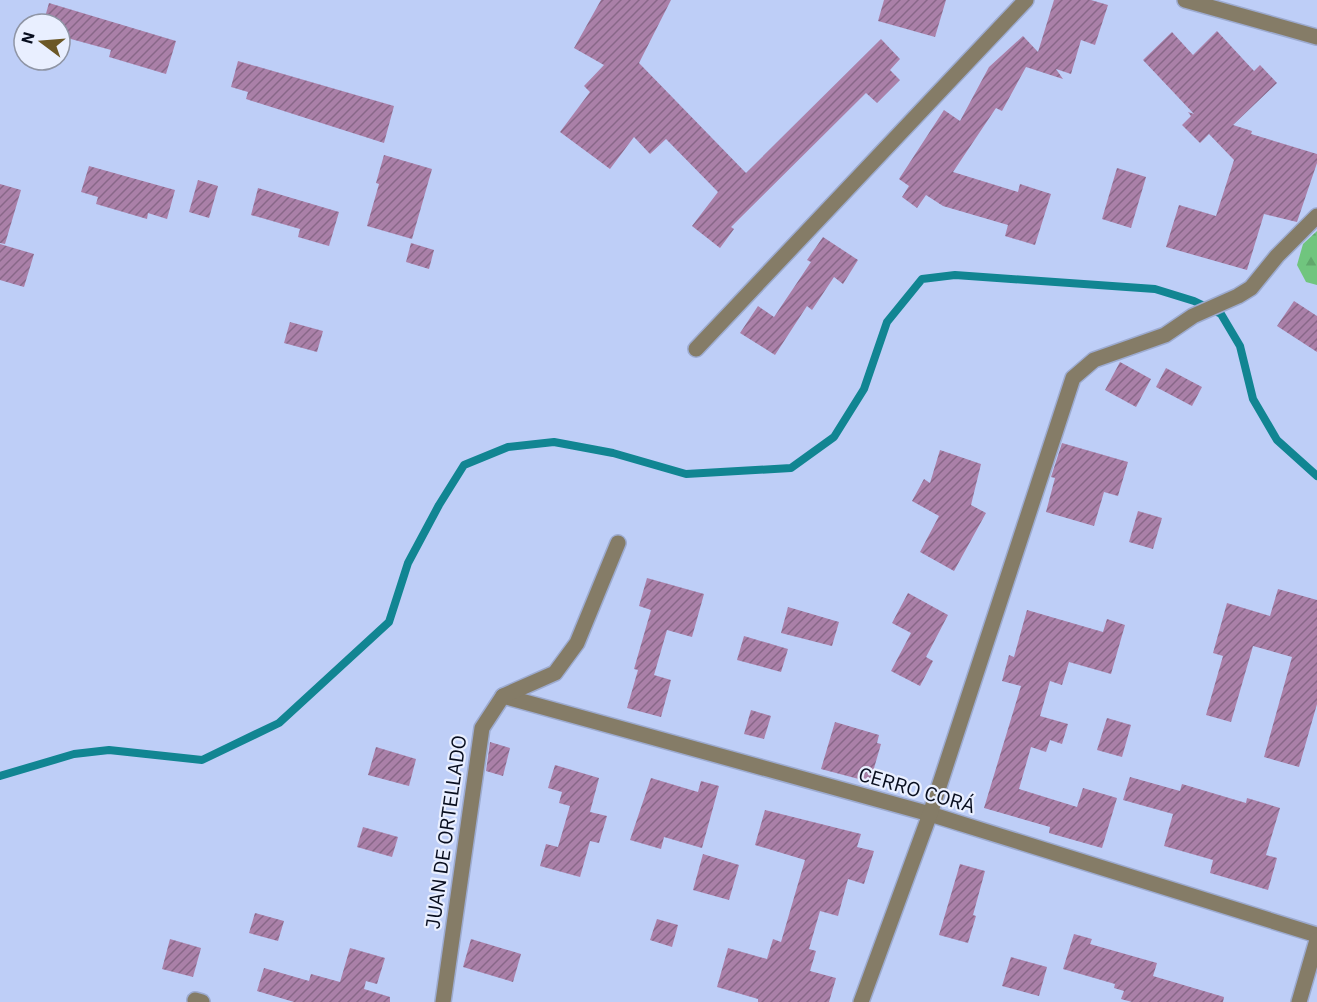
<svg xmlns="http://www.w3.org/2000/svg" width="1317" height="1002" viewBox="0 0 1317 1002" font-family="'IBM Plex Sans',sans-serif">
<style>
.forest{fill:url(#forest-firs)}
.lines{fill:none;stroke-linecap:round;stroke-linejoin:round}
.stream{stroke:#118592;stroke-width:8}
.building{fill:url(#building-hatch)}
.street-casing{stroke:#9dabd0;stroke-width:18}
.street{stroke:#857c67;stroke-width:15}
.labels{text-anchor:middle;stroke-width:4.5;stroke-linejoin:round;paint-order:stroke}
.street-label{font-size:20px;fill:#080e1f;stroke:#e9efff}
</style>
<defs>
<pattern id="forest-firs" width="22" height="20" patternUnits="userSpaceOnUse" patternTransform="scale(1.5)"><rect width="22" height="20" fill="#70c57e"/><path d="M5 1l3.5 6h-7zM16 11l3.5 6h-7z" fill="#60a86c"/></pattern>
<pattern id="building-hatch" width="6" height="6" patternUnits="userSpaceOnUse" patternTransform="scale(1.5)"><rect width="6" height="6" fill="#aa80a8"/><path d="M-1 1l2-2M0 6l6-6M5 7l2-2" fill="none" stroke="#886788"/></pattern>
</defs>
<rect width="100%" height="100%" fill="#becef7"/>
<polygon class="forest" points="1317,231 1317,285 1306,282 1297,265 1303,244"/>
<g class="lines">
<polyline class="stream" points="0,776 74,754 109,750 202,760 279,723 389,622 408,563 439,505 464,465 508,447 554,442 613,453 686,474 791,468 834,437 864,389 887,322 922,279 955,275 1155,289 1194,301 1221,314 1240,346 1253,399 1277,440 1317,476"/>
</g>
<g class="building">
<polygon points="601,0 671,0 639,63 746,173 881,39 900,59 890,70 900,80 877,103 866,93 731,227 734,229 720,248 692,226 718,192 666,139 650,154 634,137 610,169 560,132 590,92 584,86 604,65 574,48"/>
<polygon points="884,0 946,0 935,37 878,21"/>
<polygon points="1054,0 1091,0 1108,5 1095,45 1081,40 1071,74 1056,69 1063,79 1026,67 1002,111 996,108 953,172 1018,192 1020,184 1051,194 1035,245 1005,236 1008,225 943,206 926,195 917,208 902,197 909,186 899,179 944,110 960,121 989,67 1023,36 1038,52"/>
<polygon points="49,3 176,41 166,74 109,57 111,50 60,36 60,24 43,24"/>
<polygon points="1217,31 1254,71 1260,65 1277,83 1233,125 1252,131 1251,134 1317,154 1317,163 1297,222 1264,214 1247,270 1166,247 1179,205 1216,216 1234,160 1209,134 1200,143 1182,125 1191,116 1188,112 1194,114 1143,60 1172,32 1193,55"/>
<polygon points="238,61 394,106 384,143 246,99 248,92 231,87"/>
<polygon points="384,155 432,169 412,239 367,226 379,184 376,183"/>
<polygon points="89,166 175,190 167,219 148,213 147,219 96,204 98,197 81,192"/>
<polygon points="1117,168 1146,177 1131,228 1102,219"/>
<polygon points="198,180 218,186 209,218 189,212"/>
<polygon points="0,184 21,190 5,244 0,243"/>
<polygon points="258,188 339,212 329,246 298,237 300,229 251,215"/>
<polygon points="823,237 858,260 843,284 834,277 812,310 807,306 775,355 740,333 758,306 774,317 811,262 807,260"/>
<polygon points="411,243 434,250 429,269 406,262"/>
<polygon points="0,244 34,254 24,287 0,280"/>
<polygon points="1294,301 1317,316 1317,352 1277,326"/>
<polygon points="290,322 323,331 317,352 284,343"/>
<polygon points="1120,362 1151,379 1136,407 1105,390"/>
<polygon points="1166,368 1202,387 1192,406 1156,387"/>
<polygon points="1062,443 1128,462 1118,496 1104,492 1094,526 1046,512 1055,478 1051,477"/>
<polygon points="940,450 981,464 971,505 986,513 954,571 920,552 939,516 912,501 924,479 930,483"/>
<polygon points="1138,511 1162,518 1153,549 1129,542"/>
<polygon points="647,578 704,594 692,637 667,630 654,675 671,680 661,717 627,708 638,670 634,669 651,610 639,606"/>
<polygon points="1278,589 1317,600 1317,704 1299,767 1264,757 1292,657 1253,646 1231,722 1206,715 1223,656 1213,653 1227,603 1270,616"/>
<polygon points="908,593 948,615 926,657 933,661 920,686 891,671 911,633 892,623"/>
<polygon points="788,607 839,622 832,646 781,633"/>
<polygon points="1027,610 1103,632 1107,619 1125,625 1111,674 1069,662 1062,685 1050,681 1040,716 1068,724 1062,744 1050,740 1046,752 1031,747 1019,789 1077,807 1083,788 1117,798 1102,848 1049,833 1050,827 984,808 1021,686 1002,681 1009,655 1014,657"/>
<polygon points="744,636 788,649 781,672 737,660"/>
<polygon points="751,710 771,716 764,739 744,734"/>
<polygon points="1107,718 1131,725 1122,757 1097,750"/>
<polygon points="835,722 879,735 877,743 881,744 870,782 821,769"/>
<polygon points="490,742 510,748 503,776 486,771"/>
<polygon points="376,747 416,759 409,786 368,775"/>
<polygon points="555,765 599,778 590,812 607,816 599,843 590,841 580,877 540,866 546,844 558,847 570,806 559,803 562,792 548,788"/>
<polygon points="1130,777 1180,791 1182,784 1246,803 1247,798 1280,808 1266,855 1277,858 1268,890 1210,873 1213,860 1164,846 1173,814 1123,800"/>
<polygon points="651,778 698,792 701,781 719,786 702,848 664,837 661,849 630,840"/>
<polygon points="765,810 861,834 857,847 874,851 864,884 848,879 838,916 820,911 809,949 816,951 810,971 836,978 829,1002 758,1002 758,999 717,987 728,948 767,959 773,939 781,942 805,860 755,845"/>
<polygon points="363,827 398,837 392,857 357,847"/>
<polygon points="703,854 739,865 729,900 693,890"/>
<polygon points="960,864 985,871 973,915 976,916 968,943 939,935"/>
<polygon points="255,913 284,921 278,941 249,933"/>
<polygon points="657,919 678,925 672,947 650,940"/>
<polygon points="1074,934 1092,939 1090,944 1157,963 1153,976 1224,997 1223,1002 1132,1002 1121,999 1124,991 1114,988 1115,984 1063,969"/>
<polygon points="170,939 201,948 193,977 162,969"/>
<polygon points="471,939 521,954 513,982 463,967"/>
<polygon points="350,948 385,958 377,984 366,981 364,989 390,997 390,1002 294,1002 257,991 264,968 309,981 311,974 340,982"/>
<polygon points="1011,957 1047,967 1039,996 1002,986"/>
</g>
<g class="lines">
<defs>
<g id="street">
<polyline points="1185,0 1317,37"/>
<polyline points="696,349 1026,0"/>
<polyline points="503,696 930,814 1317,935"/>
<polyline points="195,1000 202,1002"/>
<polyline points="443,1002 482,728 503,696 555,673 577,643 618,543"/>
<polyline points="861,1002 930,814 1073,378 1094,360 1165,335 1193,316 1238,296 1251,288 1277,256 1317,216"/>
<polyline points="1299,1002 1317,940"/>
</g>
</defs>
<use href="#street" class="street-casing"/>
<use href="#street" class="street"/>
</g>
<g class="labels">
<g class="street-label">
<text transform="translate(917 790) rotate(16)" y="7">CERRO CORÁ</text>
<text transform="translate(446 832) rotate(-82)" y="7">JUAN DE ORTELLADO</text>
</g>
</g>
<g transform="translate(42 42) rotate(286)"><circle r="28" fill="#e9efff" stroke="#8f95a5" stroke-width="1.5"/>
<path d="M0-4.5L10 22L0 15L-10 22Z" fill="#6b5726"/>
<text y="-9" font-size="16" font-weight="bold" text-anchor="middle" fill="#080e1f">N</text>
</g>
</svg>
